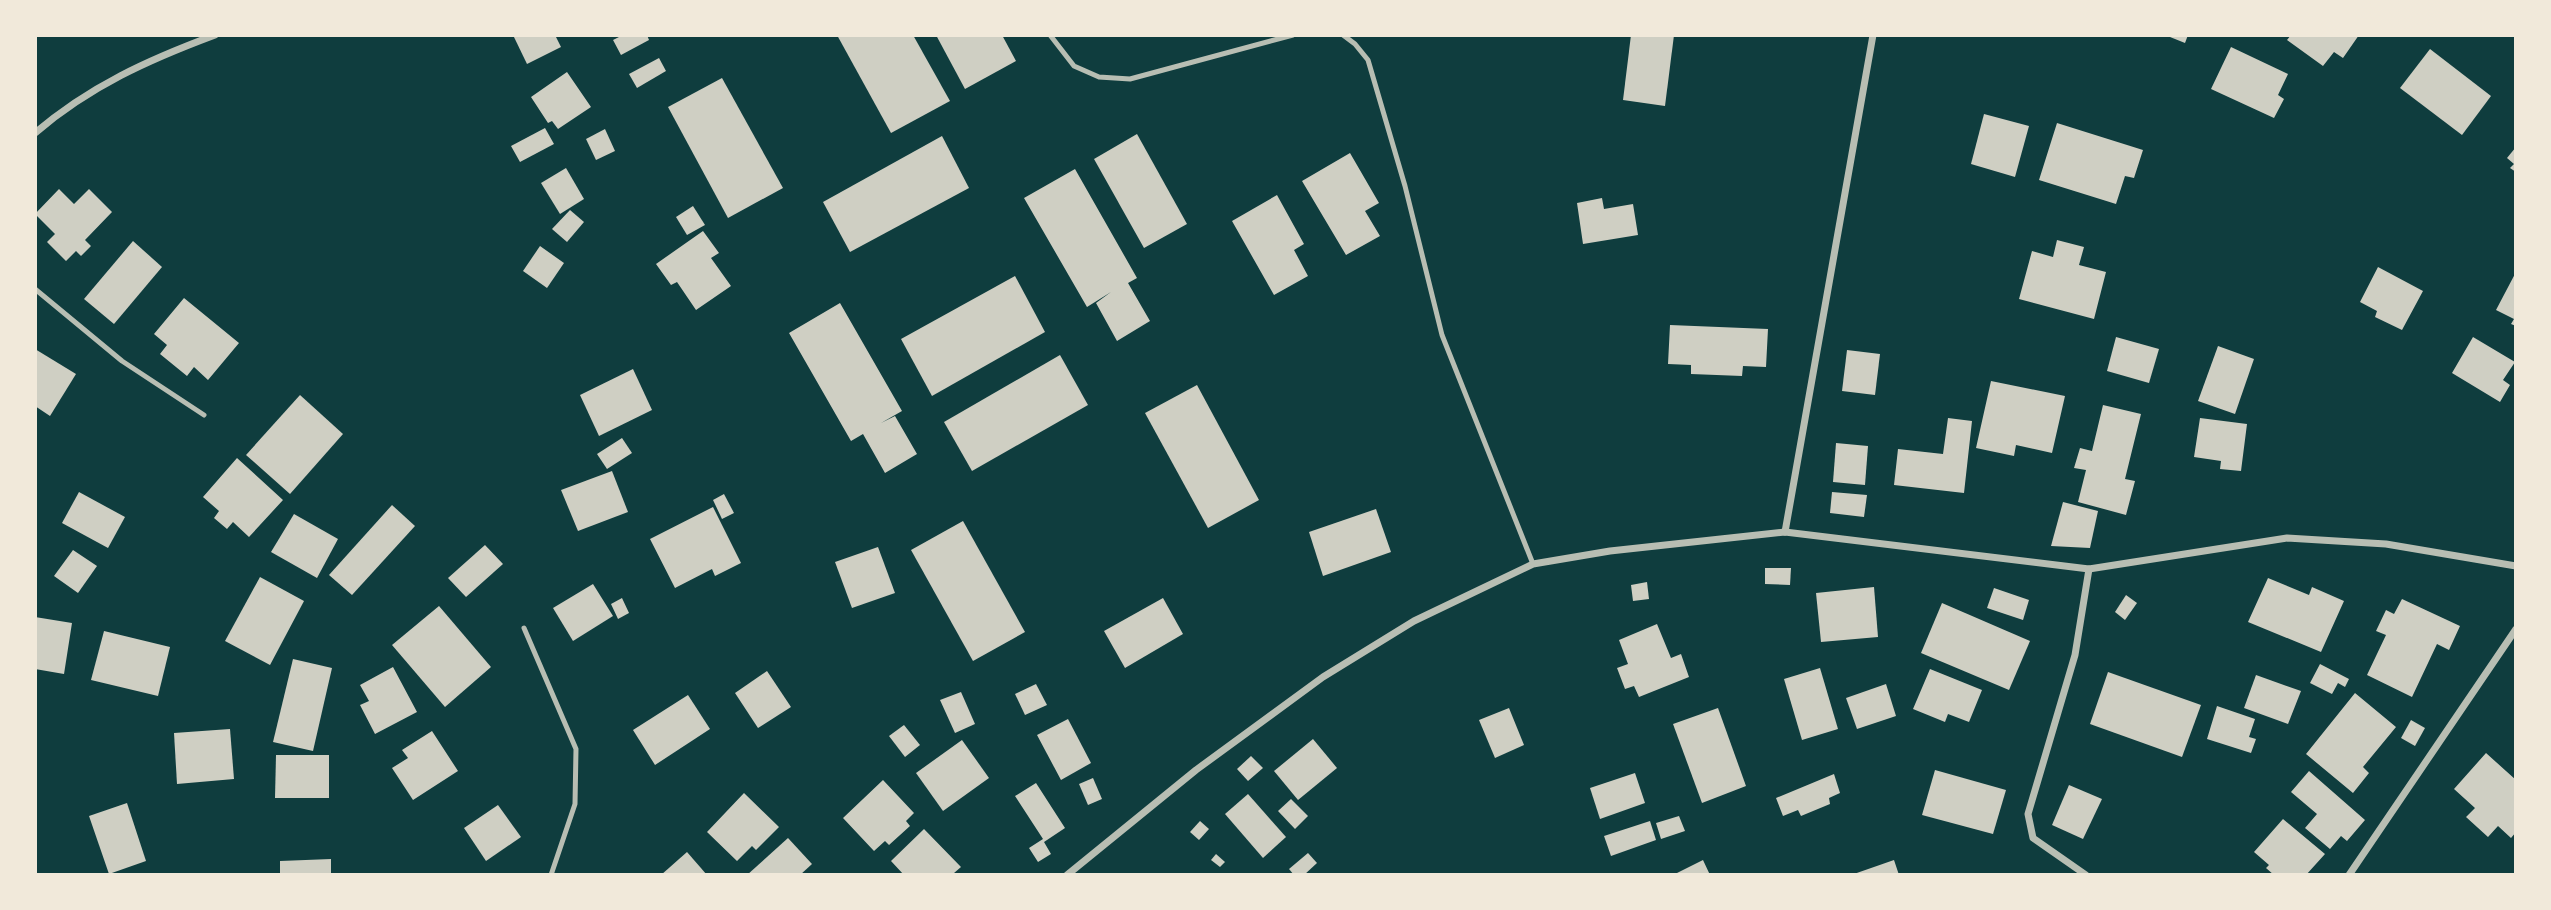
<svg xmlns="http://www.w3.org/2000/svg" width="2551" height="910" viewBox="0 0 2551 910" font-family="'Noto Sans',sans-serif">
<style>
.building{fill:#cfcfc3}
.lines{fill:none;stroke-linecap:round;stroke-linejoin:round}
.service{stroke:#b8beb3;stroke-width:5}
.minor{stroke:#b8beb3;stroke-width:7}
</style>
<rect width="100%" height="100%" fill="#0f3d3e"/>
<g class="building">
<polygon points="513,35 555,35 561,47 527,64"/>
<polygon points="623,35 647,35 649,40 621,55 613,40"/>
<polygon points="837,35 913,35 950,101 891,133"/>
<polygon points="936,35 1002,35 1016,61 965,89"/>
<polygon points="1631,35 1674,35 1665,106 1623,100"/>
<polygon points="2165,35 2188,35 2185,43"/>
<polygon points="2291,35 2359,35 2343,58 2334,52 2323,66 2287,40"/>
<polygon points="2231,47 2288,74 2278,95 2284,99 2274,118 2211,89"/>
<polygon points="2430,49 2491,96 2462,135 2400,88"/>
<polygon points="659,58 666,71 637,88 629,74"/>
<polygon points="567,72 591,107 558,129 552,121 548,123 531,97"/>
<polygon points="722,78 783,188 728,218 668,107"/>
<polygon points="1984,114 2029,126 2015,177 1971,164"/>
<polygon points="2057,123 2143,150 2134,178 2125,176 2116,204 2039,180"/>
<polygon points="545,128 554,144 520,162 511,146"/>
<polygon points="605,129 615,151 596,160 586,139"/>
<polygon points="1137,134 1187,224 1144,248 1094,159"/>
<polygon points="942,136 969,188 850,252 823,202"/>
<polygon points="2516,147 2516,172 2510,168 2514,164 2507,158"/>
<polygon points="1350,153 1379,203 1365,211 1380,236 1346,255 1302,181"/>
<polygon points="566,168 584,199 560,214 541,183"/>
<polygon points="1075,169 1137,278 1128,283 1150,321 1117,341 1096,303 1111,292 1087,307 1024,198"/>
<polygon points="59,189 74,204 89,189 112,212 85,240 91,246 81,256 76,251 66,261 47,242 55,234 35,214"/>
<polygon points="1277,195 1304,244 1294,250 1308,276 1274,295 1232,221"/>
<polygon points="1602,198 1604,209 1633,204 1638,235 1583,244 1577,203"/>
<polygon points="693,206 705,225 687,235 676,217"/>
<polygon points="570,210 584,222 567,242 552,229"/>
<polygon points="703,231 719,253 711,258 731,286 696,310 677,282 671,285 656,264"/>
<polygon points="2057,240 2084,247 2079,265 2106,272 2094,319 2019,299 2032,251 2053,257"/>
<polygon points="133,241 162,267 114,324 84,299"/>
<polygon points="540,246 564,263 547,288 523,271"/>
<polygon points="2378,267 2423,291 2402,330 2375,317 2377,311 2360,302"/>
<polygon points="2516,272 2516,326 2511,324 2514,319 2496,310"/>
<polygon points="1015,276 1045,332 932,396 901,339"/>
<polygon points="184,298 239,343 208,380 194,367 187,376 160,354 167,345 154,334"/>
<polygon points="840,303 902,411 881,423 895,416 917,454 885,473 863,434 851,441 789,333"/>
<polygon points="1670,325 1768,329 1766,367 1743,366 1742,376 1691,374 1691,365 1668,364"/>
<polygon points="2116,337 2159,349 2149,383 2107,371"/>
<polygon points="2473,337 2515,362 2503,380 2510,385 2500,402 2452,373"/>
<polygon points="2218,346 2254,359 2235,414 2198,401"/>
<polygon points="35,349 76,374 50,416 35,406"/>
<polygon points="1847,350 1880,354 1875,395 1842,391"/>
<polygon points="1060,355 1088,405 972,471 944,422"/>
<polygon points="633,369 652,410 599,436 580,395"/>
<polygon points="1991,381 2065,396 2052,453 2016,445 2014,456 1976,448"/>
<polygon points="1197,385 1259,500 1208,528 1145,413"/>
<polygon points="300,395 343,434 290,494 246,455"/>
<polygon points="2103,405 2141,414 2125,479 2135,481 2126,515 2078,502 2086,470 2074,468 2080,448 2092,451"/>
<polygon points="1948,418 1972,421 1964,493 1894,485 1898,449 1943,454"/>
<polygon points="2200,418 2247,424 2241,471 2220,469 2221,461 2194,457"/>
<polygon points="622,438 632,453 607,469 597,454"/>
<polygon points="1836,443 1868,446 1865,485 1833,482"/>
<polygon points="237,458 283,500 249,537 233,522 227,529 214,518 219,511 203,497"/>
<polygon points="612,471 628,512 578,531 561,490"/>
<polygon points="79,492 125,517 108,548 62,523"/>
<polygon points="1832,492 1867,495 1864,517 1830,513"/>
<polygon points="724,494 734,513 722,519 713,500"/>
<polygon points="2063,502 2098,511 2090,548 2051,546"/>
<polygon points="392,505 415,526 352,595 329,575"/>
<polygon points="713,507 741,563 715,576 712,569 675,588 650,539"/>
<polygon points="1376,509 1391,552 1323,576 1309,532"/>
<polygon points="294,514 338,539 317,578 271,552"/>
<polygon points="963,521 1025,632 973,661 911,550"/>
<polygon points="485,545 503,564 466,597 448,578"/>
<polygon points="878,547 895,593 852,608 835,562"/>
<polygon points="73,550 97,566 78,593 54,576"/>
<polygon points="1765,568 1791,568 1790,585 1765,584"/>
<polygon points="260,577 304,601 270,665 225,641"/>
<polygon points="2268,578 2309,595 2312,587 2344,601 2321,652 2248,622"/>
<polygon points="1647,582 1649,599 1633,601 1631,585"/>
<polygon points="593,584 613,616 573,641 553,608"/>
<polygon points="1874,587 1878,637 1821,642 1816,593"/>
<polygon points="1994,588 2029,600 2023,620 1987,608"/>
<polygon points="2126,595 2137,603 2125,620 2115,612"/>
<polygon points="622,598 629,613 618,619 611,604"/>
<polygon points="1163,598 1183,634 1125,668 1104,631"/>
<polygon points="2402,599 2460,626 2449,650 2437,644 2412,697 2367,675 2386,635 2376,631 2386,610 2394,614"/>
<polygon points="1942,603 2030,641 2009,690 1921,653"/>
<polygon points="439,606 491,667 445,707 392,645"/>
<polygon points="35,617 72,623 64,674 35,669"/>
<polygon points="1657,624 1671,658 1681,654 1689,677 1639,697 1634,686 1625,689 1617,668 1628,664 1619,640"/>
<polygon points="104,631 170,647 158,696 91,680"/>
<polygon points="293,659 332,668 313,751 273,742"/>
<polygon points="2320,664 2349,679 2345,687 2338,683 2332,694 2310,683"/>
<polygon points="393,667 417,712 375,734 360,705 369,701 360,685"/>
<polygon points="1820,668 1838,729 1802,740 1784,679"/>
<polygon points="1930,669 1982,690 1969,722 1948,714 1945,722 1913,709"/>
<polygon points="767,671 791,707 758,728 735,693"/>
<polygon points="2108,672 2201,705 2182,757 2090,724"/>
<polygon points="2256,675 2301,691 2288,724 2244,708"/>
<polygon points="1036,684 1047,705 1025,715 1015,694"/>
<polygon points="1886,684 1896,716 1857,729 1846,698"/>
<polygon points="961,692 975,724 955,733 940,700"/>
<polygon points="2355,693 2396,727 2363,767 2369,773 2353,793 2306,754"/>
<polygon points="688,695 710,729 655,765 633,730"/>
<polygon points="2217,706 2255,719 2249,737 2256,739 2251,753 2207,739"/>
<polygon points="1509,708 1524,745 1495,758 1479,720"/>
<polygon points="1718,708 1746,786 1702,803 1673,724"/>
<polygon points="1068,719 1091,763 1061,780 1037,735"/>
<polygon points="2411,720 2425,728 2415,746 2401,738"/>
<polygon points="904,725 920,745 905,757 889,736"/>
<polygon points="230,729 234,779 177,784 174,733"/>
<polygon points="432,731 458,771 413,800 392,768 408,758 402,750"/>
<polygon points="1313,739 1337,768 1298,800 1274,771"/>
<polygon points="962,740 989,778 943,811 916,773"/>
<polygon points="2486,753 2516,780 2516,832 2511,838 2498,826 2488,837 2466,817 2475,808 2454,789"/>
<polygon points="276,755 329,755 329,798 275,798"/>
<polygon points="1251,756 1263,768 1248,781 1237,769"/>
<polygon points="1935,770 2006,790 1993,834 1922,815"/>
<polygon points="2309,771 2365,820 2347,841 2341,836 2330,849 2305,828 2317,814 2291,792"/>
<polygon points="1635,773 1645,803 1600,819 1590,788"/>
<polygon points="1834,774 1840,793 1829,798 1830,804 1801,816 1798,810 1783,816 1776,798"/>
<polygon points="1093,778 1102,799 1088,805 1079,784"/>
<polygon points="883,780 914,813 906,821 910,826 889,845 885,841 874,851 843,818"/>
<polygon points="1036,783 1065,828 1044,842 1051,854 1038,862 1029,848 1043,839 1015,796"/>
<polygon points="2069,785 2102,799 2083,839 2052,825"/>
<polygon points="744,793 779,827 756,850 752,846 737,861 707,832"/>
<polygon points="1248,794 1286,837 1263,858 1225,814"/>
<polygon points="1291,799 1308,816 1295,829 1278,811"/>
<polygon points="127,803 146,861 109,874 89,816"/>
<polygon points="498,805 521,837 486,861 464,828"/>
<polygon points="1679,816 1685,831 1661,839 1656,823"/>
<polygon points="2283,819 2325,854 2306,875 2274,875 2266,868 2269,865 2254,852"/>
<polygon points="1200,821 1209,829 1199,840 1190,832"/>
<polygon points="1650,821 1656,840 1611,856 1604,836"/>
<polygon points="924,829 961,867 954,873 957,875 904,875 891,861"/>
<polygon points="788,838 812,864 800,875 747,875"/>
<polygon points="687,852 707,875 661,875"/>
<polygon points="1308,853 1317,863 1304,875 1294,875 1289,869"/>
<polygon points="1216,854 1225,862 1220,867 1211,860"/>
<polygon points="331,859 331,875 280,875 280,861"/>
<polygon points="1703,860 1710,875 1673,875"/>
<polygon points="1894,860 1899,875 1851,875"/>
</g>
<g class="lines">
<g class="service">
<polyline points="1050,35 1074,66 1099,77 1130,79 1293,35"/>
<polyline points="1343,35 1355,44 1368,60 1405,186 1442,335 1533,564"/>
<polyline points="35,289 122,361 204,415"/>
<polyline points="524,628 576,749 575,804 551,875"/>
</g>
<g class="minor">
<path d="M35,133C90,86 148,60 215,35"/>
<polyline points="1785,532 1873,35"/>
<polyline points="1067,875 1196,770 1323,677 1414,621 1533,564 1610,551 1785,532 2089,569 2287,538 2386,544 2516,566"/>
<polyline points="2086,875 2033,838 2028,814 2075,655 2089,569"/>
<polyline points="2349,875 2516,629"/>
</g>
</g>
<rect width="2551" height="910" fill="none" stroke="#f1e9da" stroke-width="74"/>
</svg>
